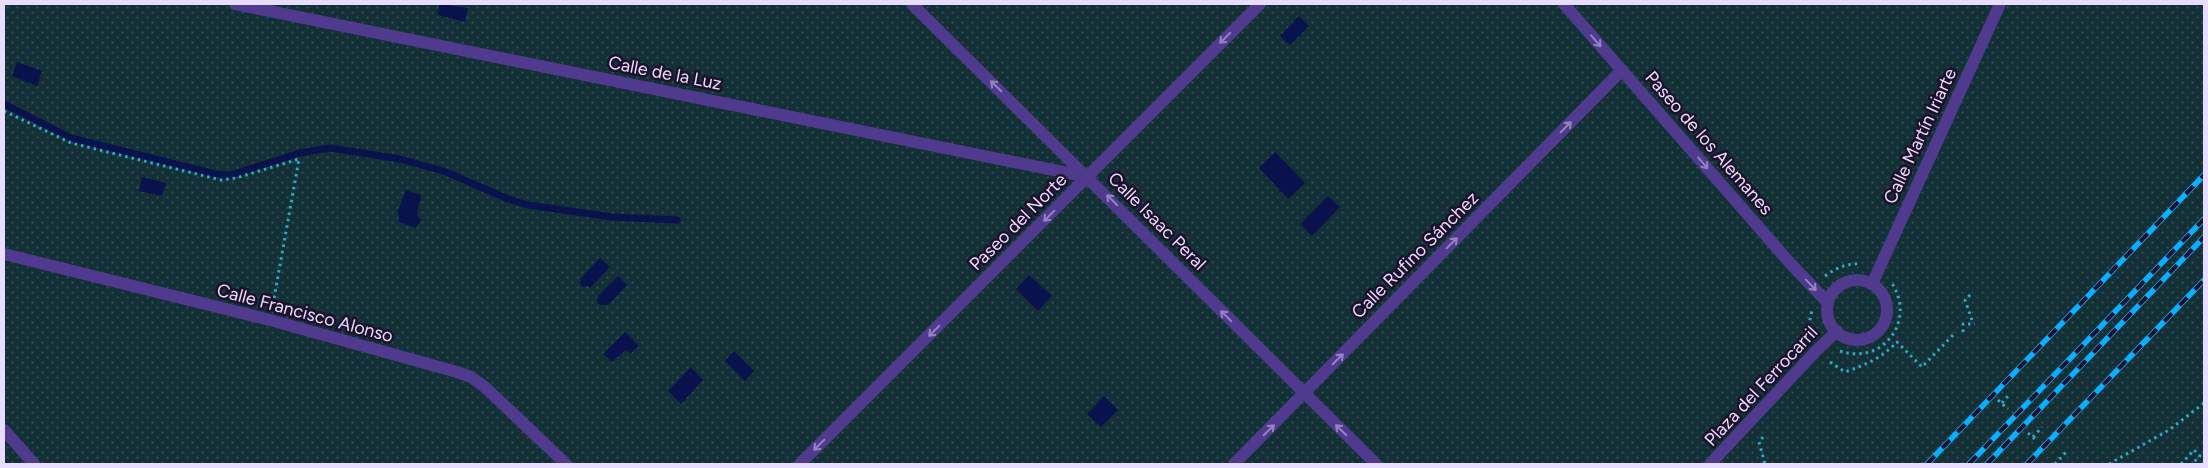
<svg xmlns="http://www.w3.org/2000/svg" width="2208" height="468" viewBox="0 0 2208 468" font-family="Figtree,sans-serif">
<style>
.park{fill:url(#park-dots)}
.water{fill:#09124d}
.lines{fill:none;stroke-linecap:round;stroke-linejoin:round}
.stream{stroke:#09124d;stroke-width:7}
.path{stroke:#2babc4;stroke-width:3;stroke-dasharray:2.5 4;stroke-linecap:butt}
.street{stroke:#4f3a8e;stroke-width:12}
.rail-casing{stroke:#08b0ff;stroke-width:5.5}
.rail{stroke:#1c102d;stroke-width:4;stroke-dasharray:11;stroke-linecap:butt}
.oneway{stroke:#9483c1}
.labels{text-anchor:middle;stroke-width:5;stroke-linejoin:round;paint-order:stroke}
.street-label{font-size:18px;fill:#e8dcff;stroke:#1c102d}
</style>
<defs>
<pattern id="park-dots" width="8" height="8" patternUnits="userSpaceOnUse" patternTransform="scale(1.25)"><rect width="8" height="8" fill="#133037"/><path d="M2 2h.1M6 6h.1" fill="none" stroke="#354d55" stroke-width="1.8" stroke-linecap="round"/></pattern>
</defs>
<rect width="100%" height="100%" fill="#1c102d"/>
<rect class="park" x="4" y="4" width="2200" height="460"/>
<g class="water">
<polygon points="439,4 468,8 465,22 438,15"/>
<polygon points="1299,16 1309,26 1290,45 1280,36"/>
<polygon points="17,62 42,71 37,86 12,76"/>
<polygon points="1275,152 1305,183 1288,199 1259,168"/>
<polygon points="142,177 166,183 162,196 139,191"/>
<polygon points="406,190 421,195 417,215 421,220 416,228 399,222 398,211"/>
<polygon points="1328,196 1340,207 1312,236 1300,224"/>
<polygon points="600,258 610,267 590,288 589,286 583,287 580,284 581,278"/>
<polygon points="1029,275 1052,296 1038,311 1016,289"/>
<polygon points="618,276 627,285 608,305 600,305 597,302 598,296"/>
<polygon points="625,332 639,346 631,353 626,350 612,362 603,354"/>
<polygon points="734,351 754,371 745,381 725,361"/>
<polygon points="691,367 703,380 681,404 668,391"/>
<polygon points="1104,396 1118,410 1101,427 1087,414"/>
</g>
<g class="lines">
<polyline class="stream" points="4,104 71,138 215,174 231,175 300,153 330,148 400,159 446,172 508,199 528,205 612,217 677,220"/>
<g class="path">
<polyline points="4,111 71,143 221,180 236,178 299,159 273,304"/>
<path d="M1825,276C1836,268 1847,263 1861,264"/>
<polyline points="1972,320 1965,300 1973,292"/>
<polyline points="1963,332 1963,324 1975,324"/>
<polyline points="1807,333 1812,310"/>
<path d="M1840,351C1884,366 1917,319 1891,282"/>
<path d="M1830,362L1845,372C1865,365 1882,358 1897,342L1922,367L1956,332"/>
<polyline points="1998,400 2008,409"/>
<polyline points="2002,403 2008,396"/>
<polyline points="2028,433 2037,441"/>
<polyline points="1763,437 1759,442 1765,464"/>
<polyline points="2033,437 2042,427"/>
<polyline points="2055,464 2068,450"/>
<polyline points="2109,464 2169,430 2204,403"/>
<polyline points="2181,464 2194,450 2200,456 2192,464"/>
</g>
<g class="street">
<polyline points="235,4 1088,177"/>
<polyline points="912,4 1376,464"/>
<polyline points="1564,4 1790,263 1828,303"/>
<polyline points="4,254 270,320 457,372 471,377 486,388 566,464"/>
<circle cx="1857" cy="310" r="30"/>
<polyline points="1872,284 2000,4"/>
<polyline points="4,430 34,464"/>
<polyline points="800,464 1260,4"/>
<polyline points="1234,464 1622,70"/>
<polyline points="1710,464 1817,350 1837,331"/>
</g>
<defs>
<g id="rail">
<polyline points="1927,464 2204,175"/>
<polyline points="1969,464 2204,219"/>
<polyline points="1987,464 2204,237"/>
<polyline points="2027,464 2204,280"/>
</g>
</defs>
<use href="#rail" class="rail-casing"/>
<use href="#rail" class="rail"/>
</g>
<defs><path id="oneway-shaft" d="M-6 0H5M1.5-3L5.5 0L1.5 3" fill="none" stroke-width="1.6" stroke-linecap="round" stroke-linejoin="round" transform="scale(1.25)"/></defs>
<g class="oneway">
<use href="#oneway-shaft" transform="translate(1225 38) rotate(135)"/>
<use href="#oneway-shaft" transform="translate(1596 41) rotate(49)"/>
<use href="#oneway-shaft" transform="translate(996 86) rotate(-136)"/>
<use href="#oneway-shaft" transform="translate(1566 127) rotate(-45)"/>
<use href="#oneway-shaft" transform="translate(1703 163) rotate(49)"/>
<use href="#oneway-shaft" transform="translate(1112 200) rotate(-135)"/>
<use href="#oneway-shaft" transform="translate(1049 216) rotate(135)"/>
<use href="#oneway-shaft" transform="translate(1452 243) rotate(-45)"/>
<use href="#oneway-shaft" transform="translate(1811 285) rotate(46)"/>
<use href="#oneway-shaft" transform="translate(1226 316) rotate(-135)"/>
<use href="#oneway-shaft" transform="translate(934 331) rotate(135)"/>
<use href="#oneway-shaft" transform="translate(1338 359) rotate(-45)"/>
<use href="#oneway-shaft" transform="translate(1269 430) rotate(-44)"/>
<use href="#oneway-shaft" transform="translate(1341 430) rotate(-136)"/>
<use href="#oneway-shaft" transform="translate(819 445) rotate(135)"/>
</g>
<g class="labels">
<g class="street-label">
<text transform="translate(665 73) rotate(11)" y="6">Calle de la Luz</text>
<text transform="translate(1920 136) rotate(-65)" y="6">Calle Martín Iriarte</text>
<text transform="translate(1709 143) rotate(49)" y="6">Paseo de los Alemanes</text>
<text transform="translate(1157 221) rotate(45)" y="6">Calle Isaac Peral</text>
<text transform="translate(1018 222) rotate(-45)" y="6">Paseo del Norte</text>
<text transform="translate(1415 255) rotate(-45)" y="6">Calle Rufino Sánchez</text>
<text transform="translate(305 313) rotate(15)" y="6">Calle Francisco Alonso</text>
<text transform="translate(1761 386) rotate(-47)" y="6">Plaza del Ferrocarril</text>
</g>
</g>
<rect width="2208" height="468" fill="none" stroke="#e8dcff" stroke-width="10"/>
</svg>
